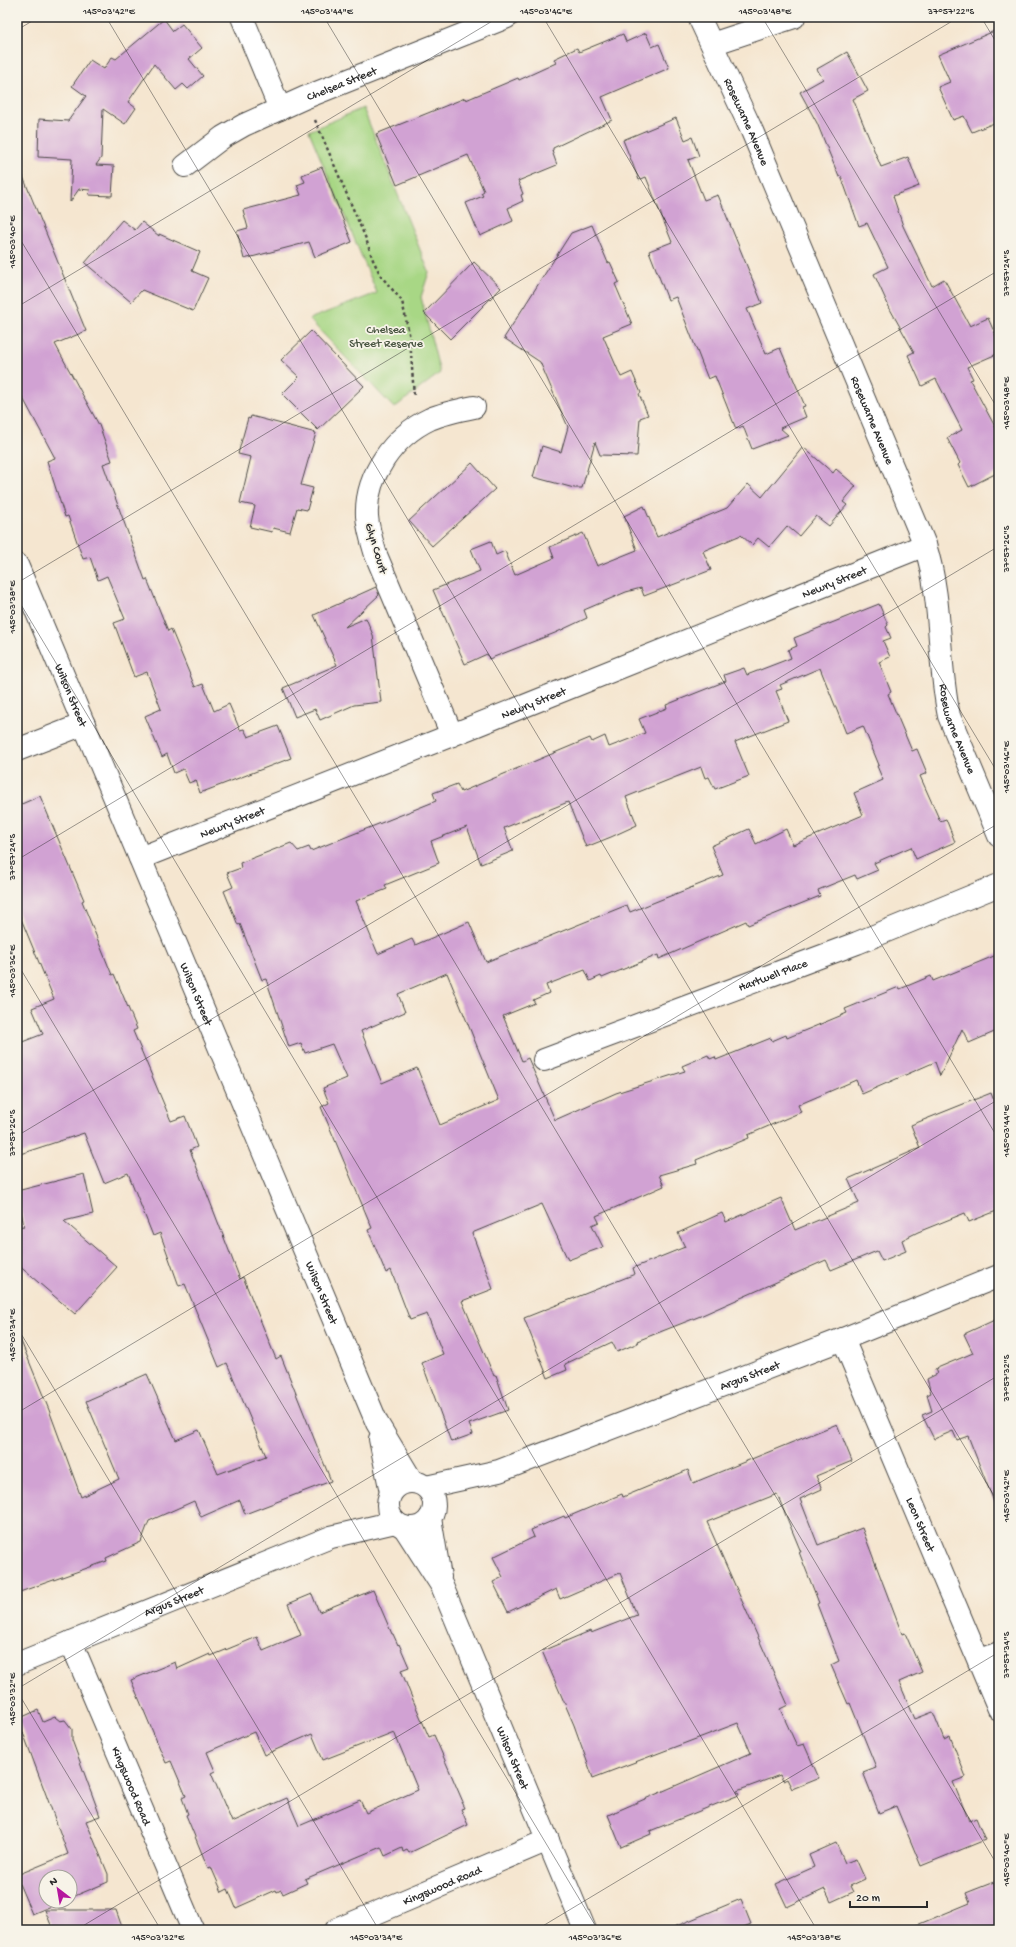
<svg xmlns="http://www.w3.org/2000/svg" width="1016" height="1947" viewBox="0 0 1016 1947" font-family="'Gochi Hand',sans-serif">
<style>
.green{fill:#a8d785;stroke:#6a8158}
.building{fill:#d1a2d3;fill-rule:evenodd}
.lines{fill:none;stroke-linecap:round;stroke-linejoin:round}
.minor-casing{stroke:#494744;stroke-width:24}
.path{stroke:#494744;stroke-width:2.5;stroke-dasharray:3 3;stroke-linecap:butt}
.minor{stroke:#fff;stroke-width:22}
.ticks{fill:none;stroke:#2b2b2b;stroke-width:1;stroke-opacity:0.45}
.labels{text-anchor:middle;stroke-width:3.5;stroke-linejoin:round;paint-order:stroke}
.street-label{font-size:12px;fill:#2b2b2b;stroke:#f7f3e8}
.park-label{font-size:12px;fill:#4a5642;stroke:#f7f3e8}
.neatline{fill:none;stroke:#2b2b2b;stroke-width:1.5}
.ticks-label{font-size:10px;text-anchor:middle;fill:#2b2b2b}
</style>
<rect width="100%" height="100%" fill="#f7f3e8"/>
<filter id="ink" filterUnits="userSpaceOnUse"><feTurbulence type="fractalNoise" baseFrequency=".025" numOctaves="2"/><feDisplacementMap in="SourceGraphic" scale="8" xChannelSelector="R" yChannelSelector="G"/><feConvolveMatrix kernelMatrix="1 2 1 2 8 2 1 2 1" color-interpolation-filters="sRGB"/></filter>
<filter id="wash" filterUnits="userSpaceOnUse"><feTurbulence type="fractalNoise" baseFrequency=".012" numOctaves="4" result="noise"/><feDisplacementMap in="SourceGraphic" scale="16" xChannelSelector="R" yChannelSelector="G"/><feGaussianBlur stdDeviation="0.9" result="paint"/><feColorMatrix in="noise" values="0 0 0 0 0 0 0 0 0 0 0 0 0 0 0 0 0 1.4 0 .05"/><feComposite in="paint" operator="in"/></filter>
<g filter="url(#wash)">
<rect width="100%" height="100%" fill="#f5e6d0"/>
<polygon class="green" points="363,108 429,272 421,297 440,373 394,408 309,319 377,293 309,131"/>
<g id="blocks">
<g class="building">
<polygon points="164,19 173,31 182,24 202,48 189,59 203,76 188,89 183,84 176,90 154,64 128,102 136,108 125,124 103,109 101,158 96,165 114,166 112,196 89,195 90,190 79,189 70,202 72,159 38,157 39,119 68,121 86,96 72,86 90,60 104,69 112,57 116,59"/>
<polygon points="999,29 999,121 972,132 964,116 953,120 938,87 950,82 938,55"/>
<polygon points="646,33 652,47 659,44 669,68 602,97 612,120 553,148 553,150 552,151 557,165 518,181 523,194 521,195 523,201 508,208 513,221 480,236 466,203 483,196 481,193 484,191 468,155 397,185 376,134 465,98 466,100 518,78 519,80 556,63 554,59 577,48 579,52 623,34 626,42"/>
<polygon points="847,52 868,91 853,99 881,167 908,157 919,186 893,196 903,226 932,286 944,279 970,326 988,318 999,343 999,353 967,367 973,379 970,380 999,434 999,472 969,487 958,465 960,463 947,438 962,430 936,379 922,386 908,355 914,352 890,309 874,274 888,267 867,223 859,226 841,176 839,177 817,123 800,92 823,79 817,69"/>
<polygon points="676,118 685,140 692,137 699,156 688,160 704,200 718,195 762,303 747,309 766,354 780,348 805,406 802,407 806,417 780,428 788,435 752,449 743,426 736,429 715,376 708,379 676,297 668,300 649,251 672,242 646,177 639,180 623,140"/>
<polygon points="17,162 86,331 55,344 99,425 112,461 103,464 145,580 147,579 168,631 171,629 195,687 203,684 214,711 229,704 240,730 244,729 248,737 278,726 291,758 200,793 196,780 189,783 183,769 174,773 167,754 162,757 145,716 161,709 147,672 134,677 114,623 125,619 107,576 98,580 90,557 83,559 68,516 65,517 47,461 55,458 17,387"/>
<polygon points="322,167 352,242 315,257 309,242 244,259 237,231 248,228 243,210 301,195 297,185 305,182 302,175"/>
<polygon points="122,220 135,230 142,222 159,236 159,234 200,252 192,271 208,278 193,311 142,290 131,302 85,263"/>
<polygon points="592,225 608,263 610,262 619,282 615,284 632,324 603,336 621,377 632,372 641,393 639,394 648,415 640,418 637,456 600,455 595,442 582,488 574,488 533,477 542,446 561,452 568,427 540,362 504,338 571,233"/>
<polygon points="474,262 501,288 450,339 424,313"/>
<polygon points="311,331 364,386 318,430 282,394 299,377 281,360"/>
<polygon points="251,416 316,433 301,485 313,488 307,510 297,508 290,532 273,528 272,532 250,527 255,506 240,503 251,457 238,454 248,418 250,419"/>
<polygon points="803,447 833,473 836,469 856,486 843,502 847,505 829,526 816,516 799,536 787,526 769,547 758,538 752,545 741,535 703,551 711,570 644,596 641,588 626,592 584,610 587,618 555,633 489,659 487,654 465,664 433,590 480,571 471,549 491,541 496,555 505,551 515,575 554,558 550,547 583,533 597,566 637,550 624,516 644,506 657,537 727,508 748,484 762,497"/>
<polygon points="472,463 495,489 432,546 409,521"/>
<polygon points="376,587 379,595 345,627 366,618 373,635 381,702 354,705 320,720 315,709 295,717 283,688 337,665 314,615"/>
<path d="M879,604L888,625L886,627L891,638L883,641L890,657L879,662L891,692L888,694L912,751L917,749L927,773L920,776L940,821L946,819L955,842L916,859L911,847L874,863L878,870L857,879L855,875L818,890L820,896L748,925L746,921L659,959L658,955L602,978L601,976L590,981L585,970L546,985L549,993L533,1000L535,1003L503,1016L522,1061L528,1058L555,1120L616,1093L685,1071L682,1066L708,1055L710,1059L715,1057L716,1060L771,1038L772,1041L786,1035L787,1038L847,1013L845,1009L899,987L900,989L931,976L933,981L999,954V1030L969,1043L962,1029L940,1076L935,1062L862,1094L856,1080L798,1105L801,1112L748,1135L749,1138L696,1160L697,1164L659,1175L664,1186L596,1216L599,1222L592,1225L603,1247L568,1260L542,1204L472,1233L493,1289L462,1301L494,1376L496,1375L508,1410L469,1424L473,1434L451,1442L422,1363L443,1354L427,1314L410,1320L391,1270L386,1273L368,1230L372,1228L321,1107L329,1103L323,1088L347,1078L332,1044L305,1053L301,1043L289,1047L266,979L262,980L240,924L238,925L224,891L233,887L227,873L241,868L240,863L291,843L298,851L309,847L311,851L436,801L433,793L457,784L461,792L590,738L592,742L605,736L609,747L645,733L639,719L667,708L666,705L726,681L724,675L744,668L747,675L791,658L788,650L797,646L794,638ZM820,668L846,733L863,726L879,765L877,766L883,780L854,793L863,815L793,845L786,829L756,844L749,829L711,846L723,875L630,912L627,905L486,962L469,922L415,945L412,939L378,954L356,901L387,889L385,885L439,863L431,841L467,827L481,864L513,851L504,828L568,802L586,847L611,837L637,825L626,797L701,767L705,778L709,777L715,789L749,776L735,742L788,721L776,691L782,689L780,685ZM447,973L499,1100L440,1125L417,1068L382,1083L361,1031L405,1012L398,994Z"/>
<polygon points="40,796 84,900 82,901 112,975 114,974 137,1029 133,1031 171,1121 185,1116 197,1147 190,1150 240,1279 243,1277 276,1359 281,1356 331,1481 245,1514 240,1500 201,1517 194,1501 149,1521 141,1542 106,1558 107,1561 17,1593 17,1334 18,1334 49,1410 81,1497 119,1479 86,1401 147,1374 176,1440 199,1430 218,1474 266,1456 227,1363 219,1367 185,1284 179,1286 160,1233 153,1236 128,1173 104,1183 84,1133 17,1155 17,1044 43,1034 32,1008 54,999 17,909 17,806"/>
<polygon points="991,1093 999,1114 999,1210 969,1222 965,1213 918,1232 902,1240 906,1251 882,1261 877,1251 831,1270 826,1260 698,1317 637,1341 638,1343 617,1352 612,1342 565,1364 567,1370 548,1378 524,1318 635,1274 633,1268 685,1247 678,1233 722,1213 726,1222 781,1198 795,1230 859,1203 848,1179 920,1148 911,1125"/>
<polygon points="84,1174 93,1214 64,1221 117,1267 75,1314 17,1264 17,1227 24,1226 17,1191"/>
<polygon points="999,1318 999,1512 998,1512 968,1436 957,1440 953,1431 934,1439 922,1415 932,1411 927,1395 931,1393 927,1379 937,1374 935,1369 973,1353 964,1334"/>
<polygon points="837,1424 852,1461 816,1476 822,1489 800,1499 818,1545 862,1528 902,1634 905,1633 922,1672 899,1682 915,1719 933,1712 944,1739 950,1736 966,1777 953,1782 969,1821 976,1818 985,1840 921,1866 896,1806 879,1813 863,1772 876,1767 850,1703 848,1704 831,1665 839,1661 817,1604 819,1603 799,1552 801,1552 777,1494 707,1522 788,1705 780,1709 797,1746 804,1744 819,1778 792,1789 787,1779 783,1781 780,1775 737,1791 739,1795 650,1831 651,1834 621,1847 608,1815 751,1753 738,1723 593,1778 574,1725 542,1651 590,1631 591,1633 637,1615 620,1573 560,1599 556,1589 508,1612 493,1582 503,1577 493,1557 534,1537 531,1530 564,1516 565,1518 622,1494 623,1497 688,1470 693,1483"/>
<path d="M373,1590L392,1634H393L398,1645L399,1644L409,1667L401,1670L410,1693L429,1737L434,1735L463,1802H461L464,1808L461,1809L468,1825L409,1853L407,1850L403,1852L402,1848L385,1856L381,1847L305,1879L307,1883L283,1894L281,1890L277,1892L276,1890L236,1908L228,1889L222,1892L211,1867L208,1868L186,1815L188,1814L182,1798L186,1796L171,1761L166,1763L131,1680L175,1662L177,1669L210,1654L211,1656L257,1637L263,1651L301,1635L288,1604L312,1594L319,1612ZM254,1732L264,1755L312,1734L323,1760L394,1732L418,1790L366,1813L360,1800L299,1826L287,1798L232,1822L211,1773L215,1771L207,1752Z"/>
<polygon points="38,1710 43,1722 55,1717 60,1721 65,1720 72,1729 72,1740 100,1816 86,1821 108,1874 108,1882 70,1898 70,1877 46,1877 46,1901 64,1901 32,1914 17,1879 17,1875 68,1854 18,1719"/>
<polygon points="836,1843 845,1863 856,1859 865,1879 850,1886 853,1892 831,1902 825,1889 787,1907 776,1884 814,1867 809,1855"/>
<polygon points="994,1882 999,1895 999,1930 905,1930 970,1903 966,1893"/>
<polygon points="741,1899 751,1924 736,1930 667,1930"/>
<polygon points="45,1910 116,1910 123,1930 53,1930"/>
</g>
</g>
</g>
<g filter="url(#ink)">
<use href="#blocks" fill-opacity="0" stroke="#494744" stroke-width="1"/>
<g class="lines">
<defs>
<g id="minor">
<polyline points="242,17 280,109"/>
<path id="s1" d="M699,17L752,131L925,545C943,601 937,659 949,716L999,836"/>
<polyline points="712,44 794,17"/>
<path id="s2" d="M185,166L223,137L244,125L304,98L507,17"/>
<path id="s3" d="M17,565L377,1423L412,1481"/>
<path d="M452,735L376,555C372,542 368,530 367,516C365,476 394,436 430,419C444,413 459,410 474,407"/>
<polyline points="17,750 84,724"/>
<path id="s4" d="M140,858L452,735L925,545"/>
<path id="s5" d="M544,1060L857,943L999,885"/>
<path id="s6" d="M843,1339L999,1709"/>
<polyline points="380,1439 391,1492"/>
<circle cx="411" cy="1505" r="23"/>
<path id="s7" d="M426,1487L499,1471L843,1339L999,1276"/>
<polyline points="430,1518 440,1577"/>
<path id="s8" d="M404,1527L442,1586L585,1930"/>
<path id="s9" d="M71,1642L193,1930"/>
<polyline points="979,1661 999,1653"/>
<path id="s10" d="M17,1664L331,1537L395,1522"/>
<path id="s11" d="M336,1930L548,1840"/>
</g>
</defs>
<use href="#minor" class="minor-casing"/>
<polyline class="path" points="315,120 366,239 373,260 381,276 402,301 410,338 414,397"/>
<use href="#minor" class="minor"/>
</g>
</g>
<path class="ticks" d="M106,17L999,1504M324,17L999,1140M543,17L999,775M762,17L999,411M981,17L999,47M17,30L39,17M17,234L999,1868M17,307L499,17M17,583L959,17M17,598L817,1930M17,860L999,270M17,963L598,1930M17,1136L999,546M17,1327L379,1930M17,1413L999,823M17,1689L999,1099M17,1691L161,1930M76,1930L999,1375M536,1930L999,1652M996,1930L999,1928"/>
<g class="labels">
<g class="street-label">
<text dy="4" stroke="none"><textPath href="#s2" startOffset="178">Chelsea Street</textPath></text>
<text dy="4" stroke="none"><textPath href="#s1" startOffset="115">Rosewarne Avenue</textPath></text>
<text dy="4" stroke="none"><textPath href="#s1" startOffset="439">Rosewarne Avenue</textPath></text>
<text transform="translate(377 548) rotate(73)" y="4">Glyn Court</text>
<text dy="4" stroke="none"><textPath href="#s4" startOffset="747">Newry Street</textPath></text>
<text dy="4" stroke="none"><textPath href="#s3" startOffset="141">Wilson Street</textPath></text>
<text dy="4" stroke="none"><textPath href="#s4" startOffset="423">Newry Street</textPath></text>
<text dy="4" stroke="none"><textPath href="#s1" startOffset="762">Rosewarne Avenue</textPath></text>
<text dy="4" stroke="none"><textPath href="#s4" startOffset="99">Newry Street</textPath></text>
<text dy="4" stroke="none"><textPath href="#s5" startOffset="244">Hartwell Place</textPath></text>
<text dy="4" stroke="none"><textPath href="#s3" startOffset="465">Wilson Street</textPath></text>
<text dy="4" stroke="none"><textPath href="#s3" startOffset="789">Wilson Street</textPath></text>
<text dy="4" stroke="none"><textPath href="#s7" startOffset="343">Argus Street</textPath></text>
<text dy="4" stroke="none"><textPath href="#s6" startOffset="201">Leon Street</textPath></text>
<text dy="4" stroke="none"><textPath href="#s10" startOffset="169">Argus Street</textPath></text>
<text dy="4" stroke="none"><textPath href="#s8" startOffset="256">Wilson Street</textPath></text>
<text dy="4" stroke="none"><textPath href="#s9" startOffset="156">Kingswood Road</textPath></text>
<text dy="4" stroke="none"><textPath href="#s11" startOffset="115">Kingswood Road</textPath></text>
</g>
<g class="park-label">
<text x="386" y="333">Chelsea<tspan x="386" dy="14">Street Reserve</tspan></text>
</g>
</g>
<rect width="1016" height="1947" fill="none" stroke="#f7f3e8" stroke-width="44"/>
<g transform="translate(58 1889) rotate(329)"><circle r="19" fill="#f7f3e8" stroke="#a5a39c"/>
<path d="M0-3L7 15L0 10L-7 15Z" fill="#b5179e"/>
<text y="-6" font-size="11" font-weight="bold" text-anchor="middle" fill="#2b2b2b">N</text>
</g>
<path d="M850 1901v6h77v-6" fill="none" stroke="#2b2b2b" stroke-width="2"/>
<text x="856" y="1901" font-size="12" fill="#2b2b2b" stroke="#f7f3e8" stroke-width="3" paint-order="stroke">20 m</text>
<rect x="22" y="22" width="972" height="1903" class="neatline"/>
<g class="ticks-label">
<text x="109" y="14">145°03'42"E</text>
<text x="327" y="14">145°03'44"E</text>
<text x="546" y="14">145°03'46"E</text>
<text x="765" y="14">145°03'48"E</text>
<text x="951" y="14">37°57'22"S</text>
<text transform="translate(11 242) rotate(-90)" y="4">145°03'40"E</text>
<text transform="translate(1005 273) rotate(-90)" y="4">37°57'24"S</text>
<text transform="translate(1005 403) rotate(-90)" y="4">145°03'48"E</text>
<text transform="translate(1005 549) rotate(-90)" y="4">37°57'26"S</text>
<text transform="translate(11 607) rotate(-90)" y="4">145°03'38"E</text>
<text transform="translate(1005 767) rotate(-90)" y="4">145°03'46"E</text>
<text transform="translate(11 857) rotate(-90)" y="4">37°57'24"S</text>
<text transform="translate(11 971) rotate(-90)" y="4">145°03'36"E</text>
<text transform="translate(1005 1131) rotate(-90)" y="4">145°03'44"E</text>
<text transform="translate(11 1133) rotate(-90)" y="4">37°57'26"S</text>
<text transform="translate(11 1335) rotate(-90)" y="4">145°03'34"E</text>
<text transform="translate(1005 1378) rotate(-90)" y="4">37°57'32"S</text>
<text transform="translate(1005 1496) rotate(-90)" y="4">145°03'42"E</text>
<text transform="translate(1005 1655) rotate(-90)" y="4">37°57'34"S</text>
<text transform="translate(11 1699) rotate(-90)" y="4">145°03'32"E</text>
<text transform="translate(1005 1860) rotate(-90)" y="4">145°03'40"E</text>
<text x="158" y="1940">145°03'32"E</text>
<text x="376" y="1940">145°03'34"E</text>
<text x="595" y="1940">145°03'36"E</text>
<text x="814" y="1940">145°03'38"E</text>
</g>
</svg>
